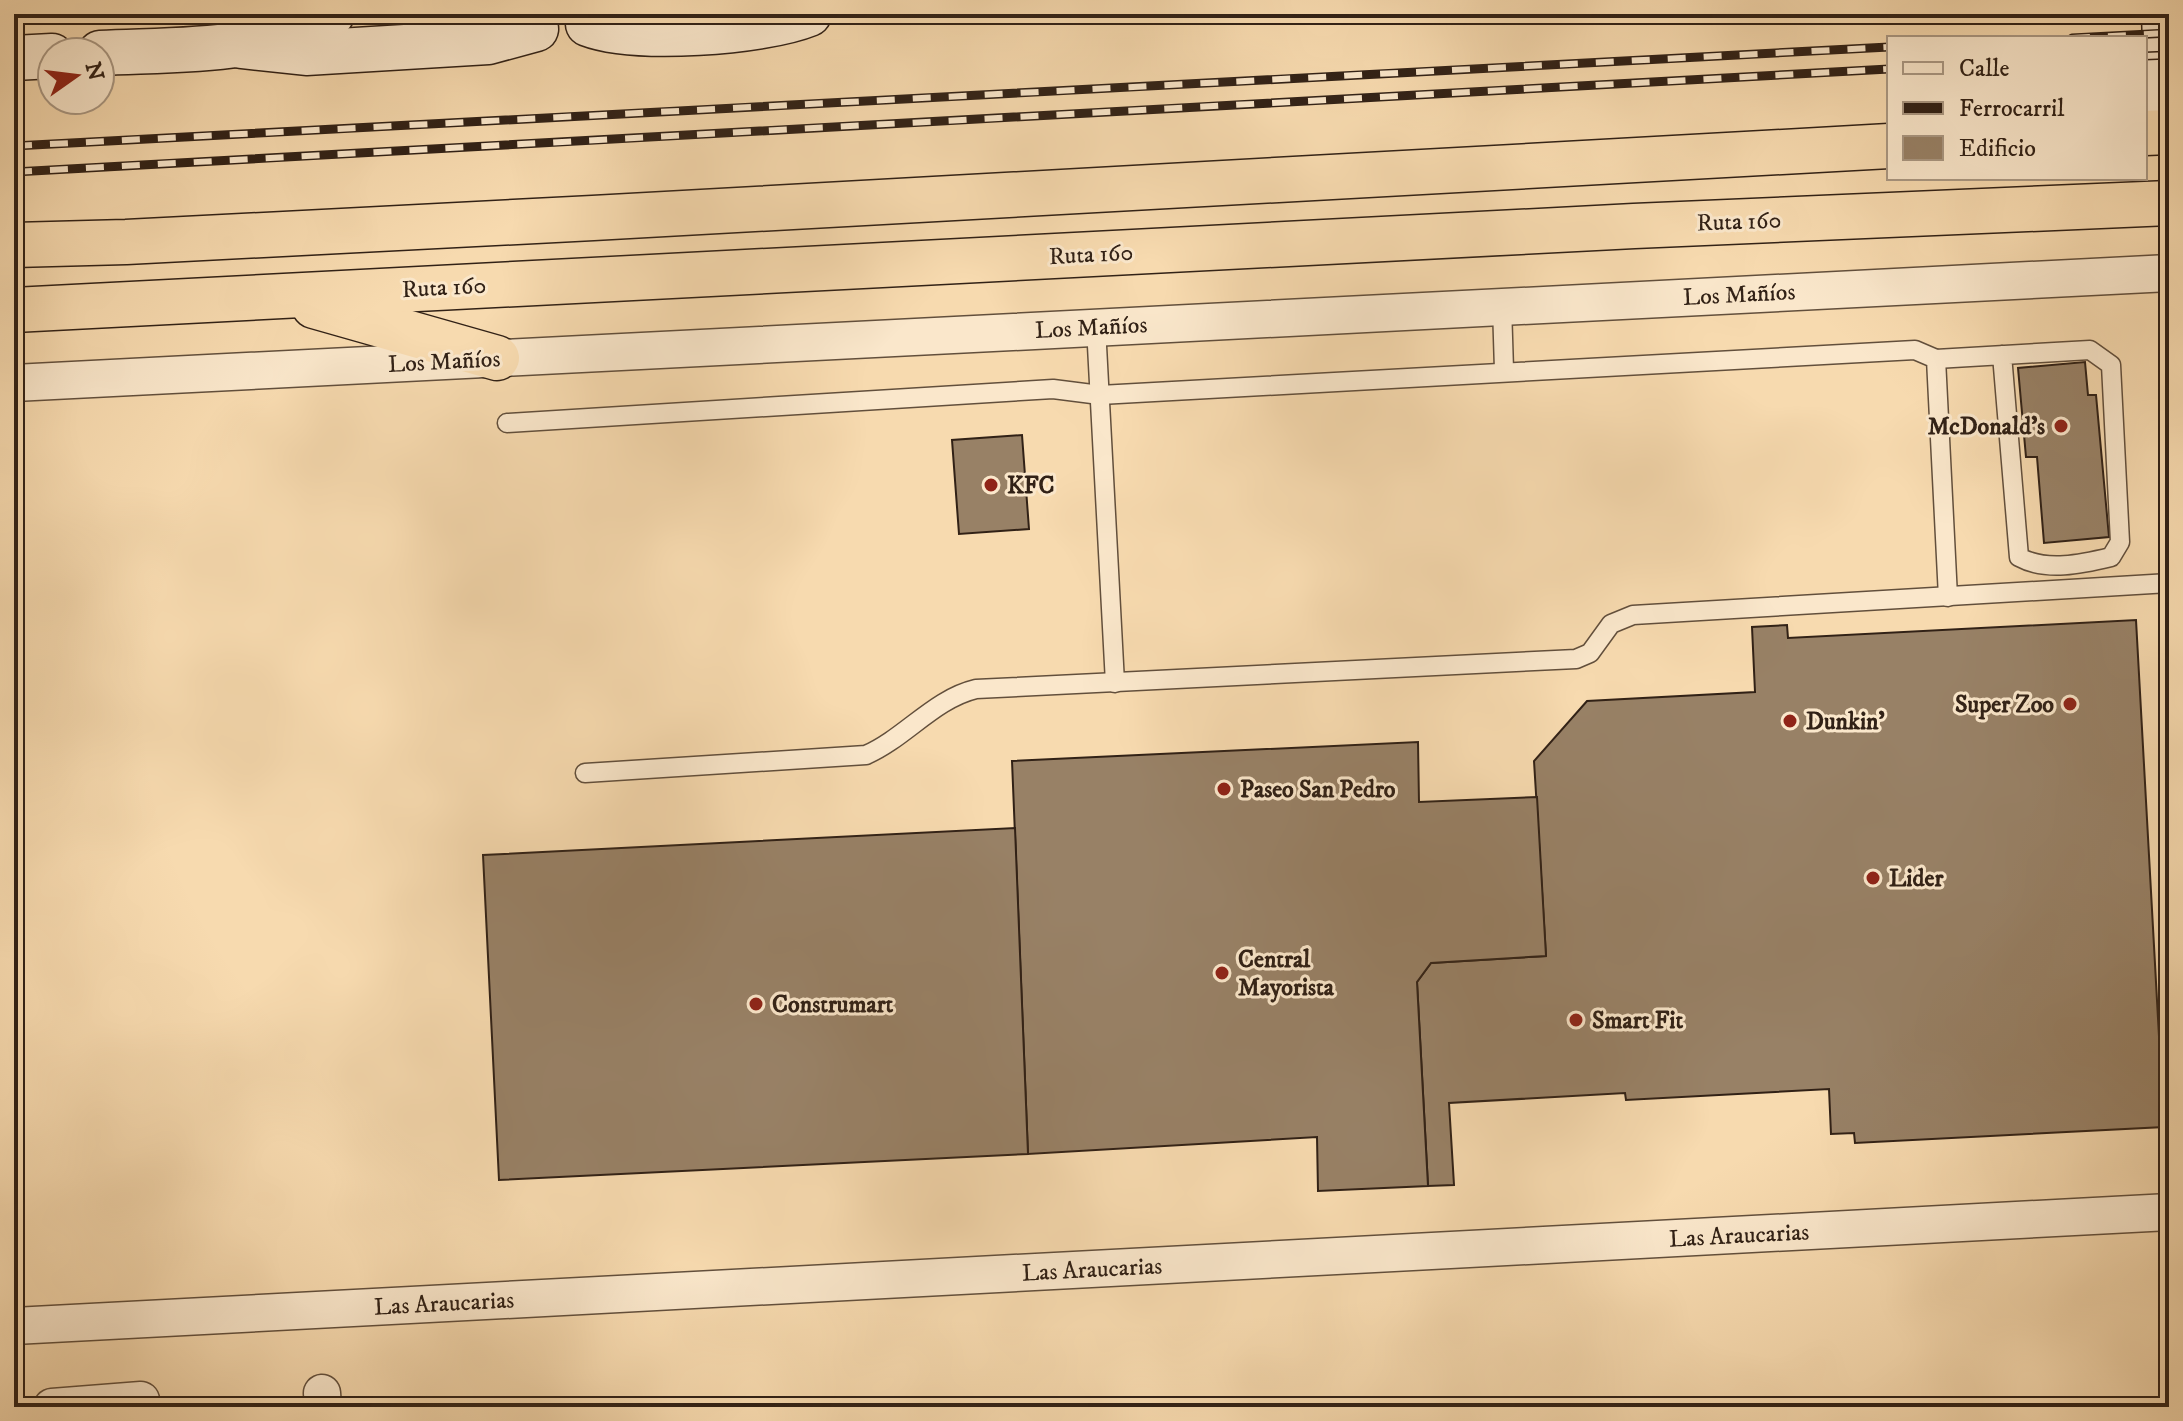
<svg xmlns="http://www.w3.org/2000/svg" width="2183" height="1421" viewBox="0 0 2183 1421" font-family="'IM FELL DW Pica',serif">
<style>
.building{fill:#988166;stroke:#312116;stroke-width:2}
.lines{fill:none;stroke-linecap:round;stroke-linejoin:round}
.lane-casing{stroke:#624f3c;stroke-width:21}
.street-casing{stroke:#624f3c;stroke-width:39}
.secondary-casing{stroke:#312116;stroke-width:47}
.highway-casing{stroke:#312116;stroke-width:47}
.lane{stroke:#fae7cb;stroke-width:18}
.street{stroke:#fae7cb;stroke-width:36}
.secondary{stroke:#fae7cb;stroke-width:44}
.highway{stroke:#f7daaf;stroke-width:44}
.rail-casing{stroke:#312116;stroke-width:9}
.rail{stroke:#fae7cb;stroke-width:6;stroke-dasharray:18;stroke-linecap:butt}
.poi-dot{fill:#8f2418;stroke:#fae7cb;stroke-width:3}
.labels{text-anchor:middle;stroke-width:6;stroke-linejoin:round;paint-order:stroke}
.street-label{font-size:24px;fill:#312116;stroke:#fae7cb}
.poi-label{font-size:24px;font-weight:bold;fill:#312116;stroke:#fae7cb;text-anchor:start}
</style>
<rect width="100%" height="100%" fill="#f7daaf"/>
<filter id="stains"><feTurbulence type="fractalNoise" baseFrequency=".0025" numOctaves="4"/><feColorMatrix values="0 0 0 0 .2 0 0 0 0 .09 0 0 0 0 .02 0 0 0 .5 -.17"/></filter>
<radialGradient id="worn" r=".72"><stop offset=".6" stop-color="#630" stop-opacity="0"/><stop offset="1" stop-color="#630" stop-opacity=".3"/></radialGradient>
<g class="building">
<polygon points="2085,362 2088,395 2096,395 2109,537 2044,543 2037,457 2026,457 2018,368"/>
<polygon points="1022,435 1029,529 959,534 952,440"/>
<polygon points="2136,620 2164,1127 1855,1143 1854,1133 1831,1134 1829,1089 1626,1100 1625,1093 1449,1103 1454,1185 1428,1186 1417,982 1431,963 1546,956 1534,761 1587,701 1755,692 1752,627 1787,625 1788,638"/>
<polygon points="1418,742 1419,802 1537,797 1546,956 1431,963 1417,982 1428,1186 1318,1191 1317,1137 1028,1154 1012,761"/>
<polygon points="1015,828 1028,1154 499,1180 483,855"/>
</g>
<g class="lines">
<defs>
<g id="lane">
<polyline points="1502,306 1504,370"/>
<polyline points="1096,327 1115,683"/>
<path d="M1936,359L2090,350L2111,365L2120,542L2111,557C2082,564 2046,572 2019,557L2002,355"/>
<polyline points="507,423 1053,389 1100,395 1915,350 1936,359 1948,597"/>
<path d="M585,773L866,755C905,738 934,699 976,689L1576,659L1590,653L1611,624L1633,615L2169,583"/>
</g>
<g id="street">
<polyline points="14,383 2169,273"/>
<polyline points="14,1326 2169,1212"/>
<polyline points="322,1393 323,1407"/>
<polyline points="52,1407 141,1400"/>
</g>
<g id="secondary">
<path d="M588,24C635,42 762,33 809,14"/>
<polyline points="241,46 306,53 488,42 536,29"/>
<path d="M100,53C179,49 261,54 332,14"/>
<polyline points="14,58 52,56"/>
<polyline points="2145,103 2166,69 2164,14"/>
</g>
<g id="highway">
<polyline points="2145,133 2169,132"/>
<polyline points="14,245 126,242 593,218 1889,146"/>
<polyline points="314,306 497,358"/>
<polyline points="14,310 1634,226 2169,203"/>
</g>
</defs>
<use href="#lane" class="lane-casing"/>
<use href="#street" class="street-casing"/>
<use href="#secondary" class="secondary-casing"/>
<use href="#highway" class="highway-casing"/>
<use href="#lane" class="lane"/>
<use href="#street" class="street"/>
<use href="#secondary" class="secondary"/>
<use href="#highway" class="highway"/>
<defs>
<g id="rail">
<polyline points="2072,38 2169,33"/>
<polyline points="2145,56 2169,55"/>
<polyline points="14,146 1889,47"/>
<polyline points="14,172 1889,69"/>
</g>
</defs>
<use href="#rail" class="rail-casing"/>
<use href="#rail" class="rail"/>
</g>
<g class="poi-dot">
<circle cx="2061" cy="426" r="8"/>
<circle cx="991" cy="485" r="8"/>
<circle cx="2070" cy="704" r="8"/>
<circle cx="1790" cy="721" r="8"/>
<circle cx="1224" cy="789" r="8"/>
<circle cx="1873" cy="878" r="8"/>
<circle cx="1222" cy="973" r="8"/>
<circle cx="756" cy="1004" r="8"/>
<circle cx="1576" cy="1020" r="8"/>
</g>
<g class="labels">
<g class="street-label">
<text transform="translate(1739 221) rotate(-2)" y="8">Ruta 160</text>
<text transform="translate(1091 254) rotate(-3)" y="8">Ruta 160</text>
<text transform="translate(444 287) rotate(-3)" y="8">Ruta 160</text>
<text transform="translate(1739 294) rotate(-3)" y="8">Los Mañíos</text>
<text transform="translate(1091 327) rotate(-3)" y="8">Los Mañíos</text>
<text transform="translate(444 361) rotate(-3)" y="8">Los Mañíos</text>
<text transform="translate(1739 1235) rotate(-3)" y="8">Las Araucarias</text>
<text transform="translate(1092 1269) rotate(-3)" y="8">Las Araucarias</text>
<text transform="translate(444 1303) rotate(-3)" y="8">Las Araucarias</text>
</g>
<g class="poi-label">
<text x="2045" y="434" text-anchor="end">McDonald's</text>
<text x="1007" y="493">KFC</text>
<text x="2054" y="712" text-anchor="end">Super Zoo</text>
<text x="1806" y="729">Dunkin'</text>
<text x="1240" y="797">Paseo San Pedro</text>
<text x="1889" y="886">Lider</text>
<text x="1238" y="967">Central<tspan x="1238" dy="28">Mayorista</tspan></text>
<text x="772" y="1012">Construmart</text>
<text x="1592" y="1028">Smart Fit</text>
</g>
</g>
<rect width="2183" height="1421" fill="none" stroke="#f7daaf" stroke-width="48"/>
<rect x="16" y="16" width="2151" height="1389" fill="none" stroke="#312116" stroke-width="4"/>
<rect x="24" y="24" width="2135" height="1373" fill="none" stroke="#312116" stroke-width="2"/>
<rect x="1887" y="36" width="260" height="144" fill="#fae7cb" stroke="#aa9883" stroke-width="2"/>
<rect x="1903" y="62" width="40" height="12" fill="#fae7cb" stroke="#aa9883" stroke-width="2"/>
<text x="1959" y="76" font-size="24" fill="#312116">Calle</text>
<rect x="1903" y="102" width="40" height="12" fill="#312116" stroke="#aa9883" stroke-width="2"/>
<text x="1959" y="116" font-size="24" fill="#312116">Ferrocarril</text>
<rect x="1903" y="136" width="40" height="24" fill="#988166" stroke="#aa9883" stroke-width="2"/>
<text x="1959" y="156" font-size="24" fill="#312116">Edificio</text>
<g transform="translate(76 76) rotate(76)"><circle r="38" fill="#fae7cb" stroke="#aa9883" stroke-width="2"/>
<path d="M0-6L14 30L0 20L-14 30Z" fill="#8f2418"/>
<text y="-12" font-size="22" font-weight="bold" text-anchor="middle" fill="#312116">N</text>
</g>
<rect width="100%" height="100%" filter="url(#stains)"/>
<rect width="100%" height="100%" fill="url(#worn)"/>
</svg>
